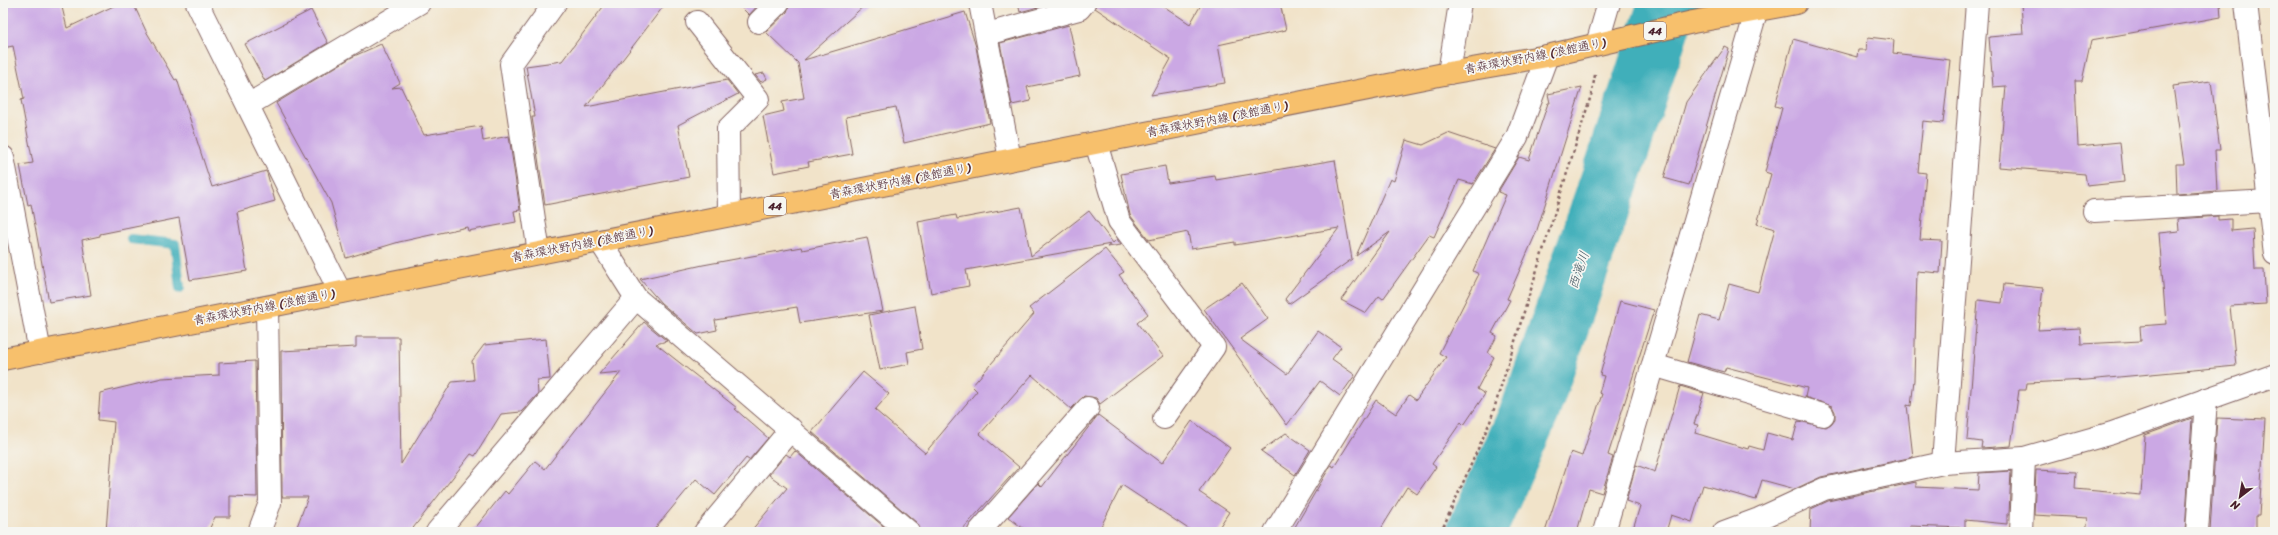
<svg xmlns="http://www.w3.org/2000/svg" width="2278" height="535" viewBox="0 0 2278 535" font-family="Sriracha,'Klee One',sans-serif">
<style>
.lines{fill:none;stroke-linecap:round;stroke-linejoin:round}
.stream{stroke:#3fafba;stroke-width:10}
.river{stroke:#3fafba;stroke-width:59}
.building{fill:#cba8e4}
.minor-casing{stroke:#846462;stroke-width:24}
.major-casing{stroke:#846462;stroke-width:24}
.path{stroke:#846462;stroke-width:2.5;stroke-dasharray:3 3;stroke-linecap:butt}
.minor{stroke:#fff;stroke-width:22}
.major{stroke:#f7c06c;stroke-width:22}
.labels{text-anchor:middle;stroke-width:3.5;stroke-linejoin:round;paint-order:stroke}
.shield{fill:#f6f6f2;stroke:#7e6067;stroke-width:1}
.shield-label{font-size:11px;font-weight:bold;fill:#4a1f2b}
.street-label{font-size:12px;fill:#4a1f2b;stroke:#f6f6f2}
.water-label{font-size:13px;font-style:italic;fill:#465964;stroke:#f6f6f2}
</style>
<rect width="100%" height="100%" fill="#f6f6f2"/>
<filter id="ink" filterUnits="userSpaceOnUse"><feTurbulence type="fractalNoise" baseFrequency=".025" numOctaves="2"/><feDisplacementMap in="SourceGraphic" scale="8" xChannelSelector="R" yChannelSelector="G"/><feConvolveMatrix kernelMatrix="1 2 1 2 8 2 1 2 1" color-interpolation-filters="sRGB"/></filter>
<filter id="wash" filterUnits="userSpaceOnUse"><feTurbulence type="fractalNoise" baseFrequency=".012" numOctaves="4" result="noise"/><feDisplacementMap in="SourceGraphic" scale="16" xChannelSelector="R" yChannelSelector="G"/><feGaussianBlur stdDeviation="0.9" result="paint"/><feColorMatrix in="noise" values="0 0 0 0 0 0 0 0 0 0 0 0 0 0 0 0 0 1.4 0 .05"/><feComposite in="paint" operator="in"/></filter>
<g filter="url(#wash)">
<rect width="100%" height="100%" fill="#f1e3c9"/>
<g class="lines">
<polyline class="stream" points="131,239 175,244 180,288"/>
<polyline class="river" points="1476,532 1530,411 1615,165 1668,3"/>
</g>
<g id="blocks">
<g class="building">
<polygon points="3,3 61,3 67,28 120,3 133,3 146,31 175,80 177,79 212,187 266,171 267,173 275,201 237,212 247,271 190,280 179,218 100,234 100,236 82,240 91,295 49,302 31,204 28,205 20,165 33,163 21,100 24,99 13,46 3,48"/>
<polygon points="606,3 666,3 586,107 727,80 738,94 678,125 689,177 545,205 532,117 535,117 526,66 562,61"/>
<polygon points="737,3 760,3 749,15"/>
<polygon points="790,3 867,3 804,60 965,12 976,47 990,123 904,143 896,107 846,117 852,154 808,162 809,166 774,173 763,116 784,111 782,102 804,98 798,63 766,32 787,12"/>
<polygon points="1018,3 1053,3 1020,12"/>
<polygon points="1096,3 1159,3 1190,24 1202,3 1280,3 1286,30 1218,45 1225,83 1151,95 1171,59 1095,8"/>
<polygon points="2021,3 2220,3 2221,17 2091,40 2082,81 2075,81 2078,146 2120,142 2124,182 2087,186 2085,174 1999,167 2006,86 1993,87 1989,37 2023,34"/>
<polygon points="311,10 328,43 265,81 245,44"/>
<polygon points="1069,25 1080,76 1027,87 1031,101 1012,105 1000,43"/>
<polygon points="1868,37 1894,40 1893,53 1950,60 1943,123 1923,121 1918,172 1926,173 1920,240 1942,241 1940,273 1917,271 1914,380 1911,406 1907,405 1913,457 1821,477 1795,489 1762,480 1756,500 1703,485 1692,522 1671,515 1666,532 1632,532 1640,506 1626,501 1636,465 1655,472 1680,386 1704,393 1694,424 1698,425 1695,433 1748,449 1749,446 1763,450 1767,433 1793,440 1798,421 1826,427 1831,424 1835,419 1835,412 1832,406 1805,397 1807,388 1726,367 1724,372 1687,362 1700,315 1719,320 1729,284 1758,292 1775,229 1757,224 1771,174 1765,172 1782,108 1775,106 1793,39 1857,57 1858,50 1867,50"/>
<polygon points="381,44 400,83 392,88 401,87 424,135 481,126 483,141 509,136 520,210 514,211 516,222 468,231 467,227 399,242 346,258 331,203 276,103 352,57"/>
<polygon points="1725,47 1729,49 1689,185 1664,178 1686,102"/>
<polygon points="764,73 767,79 761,82 755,75"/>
<polygon points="2211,81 2220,150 2215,150 2217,191 2177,194 2176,164 2184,164 2173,86"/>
<polygon points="1582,87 1536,233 1507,299 1510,300 1492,333 1497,336 1488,353 1494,357 1477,389 1485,394 1464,425 1461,422 1432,464 1436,467 1417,494 1407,487 1379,532 1292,532 1331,465 1334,467 1376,400 1396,414 1409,395 1416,400 1446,357 1439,353 1479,274 1473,271 1506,195 1498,192 1519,157 1529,160 1548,103 1550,103 1548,94"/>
<polygon points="1448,133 1495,149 1473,184 1459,180 1434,237 1429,235 1383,299 1379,296 1366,313 1341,300 1390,232 1356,256 1390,179 1394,181 1406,140 1423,145"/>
<polygon points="1335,160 1352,259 1289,304 1285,299 1339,228 1235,245 1235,242 1191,249 1188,232 1149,240 1130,215 1121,174 1165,166 1168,183 1215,176 1216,180"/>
<polygon points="1021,207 1031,256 1089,211 1113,243 1117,239 1121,245 1107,247 1111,244 966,270 969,286 931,293 918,222 956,215 957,219"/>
<polygon points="2218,216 2218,220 2231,219 2231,231 2253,229 2255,270 2264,270 2266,304 2230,306 2236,366 2087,380 2027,383 2026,390 2019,390 2011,446 1981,448 1982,442 1967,440 1978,300 2002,303 2004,284 2043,288 2038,330 2080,328 2081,344 2141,341 2140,326 2166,324 2159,233 2179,231 2178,219"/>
<polygon points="867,237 883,311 800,323 797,307 715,320 717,330 698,334 661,303 640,279 703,265 801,247 802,250"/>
<polygon points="1105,249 1124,272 1119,275 1148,314 1137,323 1163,356 1100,404 1096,398 1084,396 1071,409 1032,375 980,434 1019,467 960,532 921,532 917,523 812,432 863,372 889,394 875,410 925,453 977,391 972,386 1034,314 1029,308"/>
<polygon points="1242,283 1268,319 1240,339 1287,374 1318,331 1341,347 1332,359 1355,375 1340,396 1320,381 1287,425 1204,309"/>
<polygon points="1620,301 1654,310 1608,455 1613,457 1602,493 1589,489 1577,532 1545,532 1571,452 1582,456 1602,394 1599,393 1604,376 1600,375"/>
<polygon points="915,306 922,349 907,352 909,364 880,370 869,315"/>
<polygon points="644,322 667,341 656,344 737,408 735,409 768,438 749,460 746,458 715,495 696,479 652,532 472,532 505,491 508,494 535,461 545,469 621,372 599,374"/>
<polygon points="356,337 399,337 401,464 452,382 474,380 472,361 484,345 546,339 550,379 537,380 538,394 521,412 501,414 475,456 471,454 410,532 295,532 308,497 282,497 281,351 356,347"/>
<polygon points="255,361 257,497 230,496 230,517 215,517 208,532 106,532 114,422 98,420 100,393 162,378 219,375 219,363"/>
<polygon points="1098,415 1162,463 1192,421 1230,448 1199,492 1229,512 1216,532 1193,532 1122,485 1098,532 1028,532 1008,517 1038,483 1042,487"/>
<polygon points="2192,418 2185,532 2086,532 2088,518 2034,515 2036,470 2076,472 2075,489 2141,495 2145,435"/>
<polygon points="2217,418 2265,420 2259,516 2256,516 2256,532 2210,532"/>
<polygon points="1286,433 1310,450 1295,475 1261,451"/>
<polygon points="795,451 890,532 750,532 787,488 769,475 786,454 790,457"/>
<polygon points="2011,471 2009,514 2007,514 2007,524 1965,520 1965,528 1910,526 1910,532 1810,532 1811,509 1828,501 1916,482 1916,487 1978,490 1979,473"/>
</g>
</g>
</g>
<g filter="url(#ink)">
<use href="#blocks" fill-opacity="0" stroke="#846462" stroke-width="1"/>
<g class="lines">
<defs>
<g id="minor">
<polyline points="197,3 340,292"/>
<polyline points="980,3 1010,159"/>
<polyline points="2246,3 2275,254"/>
<polyline points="697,22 758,99 728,129 729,215"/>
<polyline points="759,22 778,3"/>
<polyline points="987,34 1079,9 1084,3"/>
<polyline points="1597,44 1609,3"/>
<polyline points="1449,73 1460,3"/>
<polyline points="248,105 419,3"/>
<polyline points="1096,143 1119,221 1214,347 1164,418"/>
<polyline points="3,157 40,352"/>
<polyline points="2094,211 2269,201"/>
<polyline points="539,253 511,64 555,3"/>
<polyline points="636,298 909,532"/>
<polyline points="1653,365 1823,415"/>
<polyline points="1943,463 1977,3"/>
<polyline points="259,532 270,503 267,307"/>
<polyline points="437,532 636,298 600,241"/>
<polyline points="705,532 791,429"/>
<polyline points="979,532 1088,408"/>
<polyline points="1275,532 1517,137 1547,56"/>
<polyline points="1604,532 1757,9"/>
<polyline points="1724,532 1759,519 1824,489 1943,463 2024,458 2112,433 2275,375"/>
<polyline points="2021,532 2024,458"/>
<polyline points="2197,532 2206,399"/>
</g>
<polyline id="major" points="3,359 1449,73 1547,56 1693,22 1796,3"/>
</defs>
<use href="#minor" class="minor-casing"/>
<use href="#major" class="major-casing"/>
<polyline class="path" points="1441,532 1490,422 1592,92 1595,75"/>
<use href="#minor" class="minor"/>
<use href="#major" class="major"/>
</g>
</g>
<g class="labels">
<g class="shield">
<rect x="1644" y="22" width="22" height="18" rx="3"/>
<rect x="764" y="197" width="22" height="18" rx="3"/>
</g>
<g class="shield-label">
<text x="1655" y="35">44</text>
<text x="775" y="210">44</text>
</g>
<g class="street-label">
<text transform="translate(1535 56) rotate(-11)" y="4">青森環状野内線 (浪館通り)</text>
<text transform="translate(1217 119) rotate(-11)" y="4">青森環状野内線 (浪館通り)</text>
<text transform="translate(900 181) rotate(-11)" y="4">青森環状野内線 (浪館通り)</text>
<text transform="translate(582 244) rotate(-11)" y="4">青森環状野内線 (浪館通り)</text>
<text transform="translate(264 307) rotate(-11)" y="4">青森環状野内線 (浪館通り)</text>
</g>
<g class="water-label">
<text transform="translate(1578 270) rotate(-71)" y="5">西滝川</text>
</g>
</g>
<rect width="2278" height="535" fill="none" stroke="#f6f6f2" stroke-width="16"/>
<g transform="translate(2240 497) rotate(211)" stroke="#f6f6f2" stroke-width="3" paint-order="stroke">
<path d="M0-3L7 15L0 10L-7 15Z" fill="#4a1f2b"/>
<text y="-6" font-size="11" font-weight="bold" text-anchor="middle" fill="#4a1f2b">N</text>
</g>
</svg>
